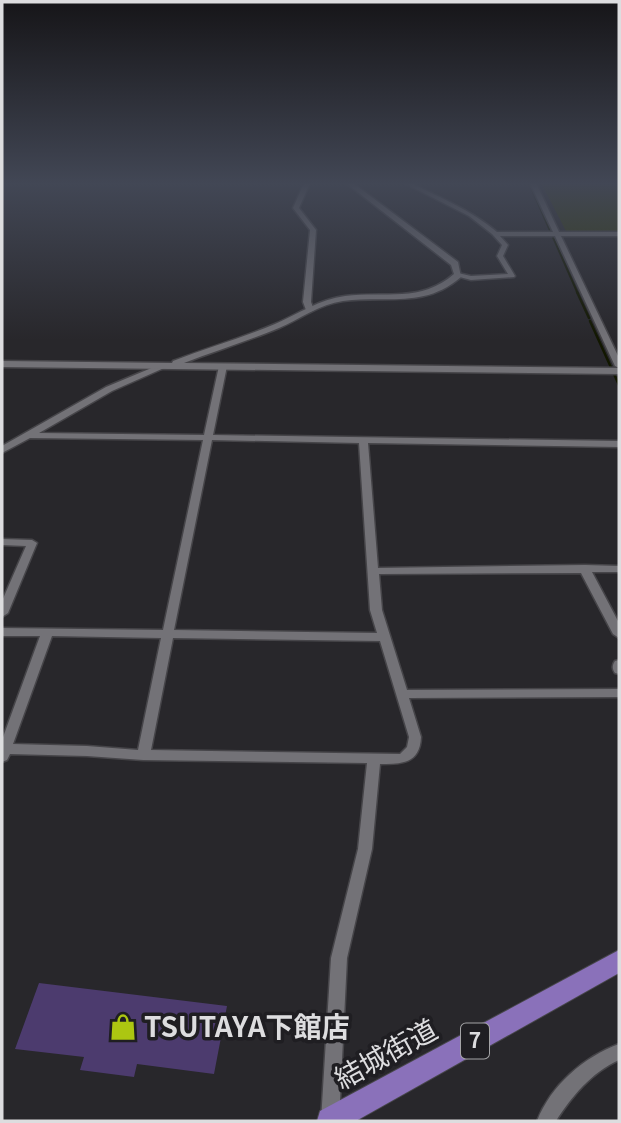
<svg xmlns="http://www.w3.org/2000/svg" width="621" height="1123" viewBox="0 0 621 1123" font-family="Georgia,'Noto Sans JP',serif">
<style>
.green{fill:#303809}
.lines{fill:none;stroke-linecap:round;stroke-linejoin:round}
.stream-far1{stroke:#121700;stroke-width:2}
.stream{stroke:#121700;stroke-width:2.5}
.building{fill:#4c3b6e}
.minor-casing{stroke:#464549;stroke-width:3}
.tertiary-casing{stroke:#464549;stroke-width:3}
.primary-casing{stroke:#464549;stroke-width:2}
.minor{fill:#737277;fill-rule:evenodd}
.tertiary{fill:#737277;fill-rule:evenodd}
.primary{fill:#8a71ba;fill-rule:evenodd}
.labels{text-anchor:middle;stroke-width:7;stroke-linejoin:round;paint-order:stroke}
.shield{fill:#1f1e22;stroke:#a4a4a6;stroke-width:2}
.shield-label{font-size:21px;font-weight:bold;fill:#dddddf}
.near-poi-label{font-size:28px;font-weight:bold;fill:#dddddf;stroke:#1f1e22;text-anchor:start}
.near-street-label{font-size:28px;fill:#dddddf;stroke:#1f1e22}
</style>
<rect width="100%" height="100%" fill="#28272b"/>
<polygon class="green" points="541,183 619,183 619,231 566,231"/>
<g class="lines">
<polyline class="stream-far1" points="529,183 578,294"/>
<g class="stream">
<polyline points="577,292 589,318"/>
<polyline points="590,321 619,385"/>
</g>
</g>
<polygon class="building" points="39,983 227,1006 214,1074 137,1064 134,1077 80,1070 84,1057 15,1049"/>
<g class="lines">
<defs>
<g id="minor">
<polygon points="304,183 310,183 299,208 316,230 311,302 314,310 310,312 306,310 303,302 310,230 293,208"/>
<path d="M404,183H411C441,198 471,210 497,232H553L530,183H536L559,232H619V236H561L619,358V368L615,366L555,236H500L508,245L503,256L515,276L514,277L471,280L456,276L455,275L458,273L471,276L508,274L497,256L502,245L492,234L469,216Z"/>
<path d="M161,364H164V368L112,391L39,433L204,435L219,366L223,364L227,366L213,435L619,441V447L368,443L378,568L585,565L619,566V572H592L619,623V638L613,634L581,573L379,574L382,610L407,690L619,689V697L409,698L421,737C420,764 401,764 380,764L372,849L347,958L339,1121H321L331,958L358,849L367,763L143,760L87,756L10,754L7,760L2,762V740L40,636H2V628L163,630L203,440L30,438L2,453V446L106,387ZM212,440L359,443L370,610L377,633L174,630ZM52,636L161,638L138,750L87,746L13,744ZM173,638L380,641L409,737L407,747L400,754L151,750Z"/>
<polygon points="2,539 32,540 37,543 8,613 2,617 2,601 26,546 2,545"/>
<path d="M619,660V674L615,673C612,669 612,665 615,661Z"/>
<path d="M619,1044V1060C591,1073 572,1096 556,1121H537C551,1085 584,1057 619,1044Z"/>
</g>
<path id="tertiary" d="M346,183H353L458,262L461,277C424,309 387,295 343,301C320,304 300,319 279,328C248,341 215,351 184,363L619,368V374L2,367V361L172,363L173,361C207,348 242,338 275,324C298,314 320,299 345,296C385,291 421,303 454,274L451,265Z"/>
<polygon id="primary" points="619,950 619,973 356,1121 317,1121 320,1111"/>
</defs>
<use href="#minor" class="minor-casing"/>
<use href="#tertiary" class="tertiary-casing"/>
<use href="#primary" class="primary-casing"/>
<use href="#minor" class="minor"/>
<use href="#tertiary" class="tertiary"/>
<use href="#primary" class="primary"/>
</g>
<linearGradient id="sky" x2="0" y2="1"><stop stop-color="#161518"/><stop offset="0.54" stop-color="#424755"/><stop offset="1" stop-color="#424755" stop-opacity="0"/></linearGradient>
<rect width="621" height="340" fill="url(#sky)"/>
<defs>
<symbol id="shop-bare" viewBox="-9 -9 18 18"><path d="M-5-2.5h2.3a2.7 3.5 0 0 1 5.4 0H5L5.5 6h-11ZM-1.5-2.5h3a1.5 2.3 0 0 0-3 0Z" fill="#acc611" stroke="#1f1e22" stroke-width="2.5" paint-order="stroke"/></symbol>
</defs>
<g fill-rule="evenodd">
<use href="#shop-bare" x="104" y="1008" width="38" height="38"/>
</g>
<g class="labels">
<rect class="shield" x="461" y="1023.5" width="28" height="35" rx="5"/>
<g class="shield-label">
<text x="475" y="1048">7</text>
</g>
<g class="near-poi-label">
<text x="144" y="1037">TSUTAYA下館店</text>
</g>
<g class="near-street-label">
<text transform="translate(386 1054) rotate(-29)" y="10">結城街道</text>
</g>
</g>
<rect width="621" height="1123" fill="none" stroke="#dddddf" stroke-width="7"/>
</svg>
